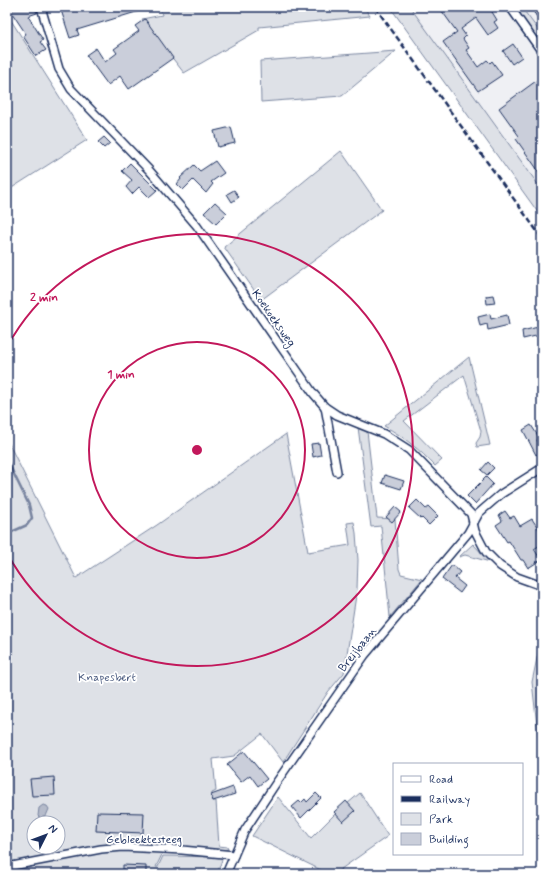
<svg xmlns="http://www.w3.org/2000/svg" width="549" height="881" viewBox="0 0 549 881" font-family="Mynerve,sans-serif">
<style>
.built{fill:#eff0f4}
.green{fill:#dee1e7;stroke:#7c88a2;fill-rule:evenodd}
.water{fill:#b5bbca;stroke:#77839f}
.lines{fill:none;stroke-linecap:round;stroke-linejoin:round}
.stream{stroke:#77839f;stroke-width:2.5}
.building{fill:#caceda;stroke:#1b2f5e}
.street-casing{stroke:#1b2f5e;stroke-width:10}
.street{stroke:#fff;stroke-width:7}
.rail{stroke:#1b2f5e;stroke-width:2.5;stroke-dasharray:6 3;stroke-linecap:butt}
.ring{fill:none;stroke:#c2185b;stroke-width:2}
.labels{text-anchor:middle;stroke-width:3.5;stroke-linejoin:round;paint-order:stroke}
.street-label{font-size:12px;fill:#1b2f5e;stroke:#fff}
.park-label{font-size:12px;fill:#4c5c80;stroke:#fff}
.centre{fill:#c2185b;stroke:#fff;stroke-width:2}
.ring-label{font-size:12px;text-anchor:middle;font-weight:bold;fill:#c2185b;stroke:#fff;stroke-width:3.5;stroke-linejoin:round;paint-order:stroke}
</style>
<rect width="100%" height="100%" fill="#fff"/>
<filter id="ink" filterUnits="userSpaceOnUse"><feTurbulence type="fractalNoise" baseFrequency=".025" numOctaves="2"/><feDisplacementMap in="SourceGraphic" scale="8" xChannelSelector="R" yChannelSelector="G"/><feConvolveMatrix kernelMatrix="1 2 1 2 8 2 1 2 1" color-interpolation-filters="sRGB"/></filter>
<g filter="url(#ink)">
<polygon class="built" points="406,7 542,7 542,198"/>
<g class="green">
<polygon points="160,7 364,7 370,16 259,27 259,30 184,73 142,19 162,15"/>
<polygon points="390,7 410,7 542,190 542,218"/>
<polygon points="522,8 542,35 537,38 518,11"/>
<polygon points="7,14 87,140 7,191"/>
<polygon points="396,51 342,96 261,102 260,61"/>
<polygon points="341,151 382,210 261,300 224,247"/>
<path d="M469,357L490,445L477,447L476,443L480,437L481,431L464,375L404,421L442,460L435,466C420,450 403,436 384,426Z"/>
<polygon points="358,427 367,431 377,518 395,519 399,569 401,574 422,579 390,617 381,526 371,527"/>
<path d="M286,434L308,552L350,545L347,523L354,522L356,533L358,560L357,589L344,673L328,692L283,762L262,734L234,756L213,759L216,791L212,793L213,801H216L219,846L227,847L228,849L221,851L165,848L156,867H158L163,856L223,857L217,874H7V440L76,578L157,525ZM34,823H58V847H34Z"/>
<polygon points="473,544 490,562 465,555 459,557"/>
<polygon points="541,639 542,640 542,769 532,682"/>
<polygon points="360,793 388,836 334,874 329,874 252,836 278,797 311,838 334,815"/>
</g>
<polygon class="water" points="43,805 47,806 49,809 46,816 40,818 38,816 39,808"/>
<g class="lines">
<polyline class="stream" points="7,460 29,505 32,518 27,525 7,534"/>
</g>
<g class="building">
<polygon points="14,7 34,7 37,13 28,16 43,40 40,42 46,50 36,56 23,36 26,34 10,10"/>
<polygon points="60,7 146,7 146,9 77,30 79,35 70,38"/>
<polygon points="439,7 489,7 497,20 494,22 498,28 488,35 476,18 461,29 466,36 463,39 469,48 466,50 478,67 487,60 490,63 492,61 502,75 478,91 443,42 457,32"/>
<polygon points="530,7 542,7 542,24"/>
<polygon points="145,19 173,58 129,89 120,76 108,85 86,55 96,48 105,62 117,53 114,49 139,31 135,26"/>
<polygon points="513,44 522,57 512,64 503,51"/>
<polygon points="536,81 540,82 542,85 542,176 516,139 519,136 499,108"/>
<polygon points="231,127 235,143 218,147 214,131"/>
<polygon points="104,137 110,143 104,148 98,142"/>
<polygon points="215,161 224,173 211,182 213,184 206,193 193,180 183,190 177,184 181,179 180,178 194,165 200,171"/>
<polygon points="130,163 157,190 149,197 139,187 132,194 126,187 132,180 122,171"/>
<polygon points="234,190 239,197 232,202 227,194"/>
<polygon points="215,202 227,213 216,224 204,213"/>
<polygon points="493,295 495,303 487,304 486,296"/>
<polygon points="490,314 491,319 507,315 509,325 488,330 487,324 480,326 478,317"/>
<polygon points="538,327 540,335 523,339 522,331"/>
<polygon points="531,425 540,439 537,440 542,448 542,451 536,455 523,430"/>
<polygon points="319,443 321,455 313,457 311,444"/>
<polygon points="488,462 494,468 487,475 481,470"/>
<polygon points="385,475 404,481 401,489 382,483"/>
<polygon points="486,477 493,484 475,504 467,496"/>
<polygon points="417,500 426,509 429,507 438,516 429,525 422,518 421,519 409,508"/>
<polygon points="395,507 401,512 392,522 386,517"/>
<polygon points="505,511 510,518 514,516 520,526 532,519 542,534 542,544 534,549 541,560 528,568 523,560 521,560 509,541 507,542 496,525 502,521 499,515"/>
<polygon points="452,565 460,572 455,578 465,586 460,593 442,579"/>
<polygon points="244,751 267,779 258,786 250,775 241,782 227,765"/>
<polygon points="54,777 55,795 32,796 30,779"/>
<polygon points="233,787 235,794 213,801 211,795"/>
<polygon points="316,793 321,798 301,818 292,807 299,801 301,803 305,799 307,802"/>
<polygon points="346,801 355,811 343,822 334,812"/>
<polygon points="97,812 144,813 143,833 96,831"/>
<polygon points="123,865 146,866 146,874 123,873"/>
</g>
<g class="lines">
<defs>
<g id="street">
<polyline points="41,7 59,69 71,89 149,170 197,226 313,393 325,407 337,415 384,434 409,450 471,514 475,531 486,552 500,566 517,577 542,586"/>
<polyline points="510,7 542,52"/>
<polyline points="325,407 337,472"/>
<polyline points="7,867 101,849 123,847 182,850 234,855"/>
<polyline points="226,874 245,830 276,783 342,688 365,655 468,533 479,513 501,494 542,468"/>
</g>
</defs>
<use href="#street" class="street-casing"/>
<use href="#street" class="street"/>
<polyline class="rail" points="375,7 542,238"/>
</g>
</g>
<g class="ring">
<circle cx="197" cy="450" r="108"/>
<path d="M7 347A216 216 0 1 1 7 553"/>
</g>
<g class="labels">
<g class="street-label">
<text transform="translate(274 318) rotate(55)" y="4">Koekoeksweg</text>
<text transform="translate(357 649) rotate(-52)" y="4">Breijbaan</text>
<text x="144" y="843">Gebleektesteeg</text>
</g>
<g class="park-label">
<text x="107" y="681">Knapesbert</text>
</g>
</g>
<circle cx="197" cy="450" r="6" class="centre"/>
<g class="ring-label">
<text x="44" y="301">2 min</text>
<text x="121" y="378">1 min</text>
</g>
<rect width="549" height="881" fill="none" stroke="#fff" stroke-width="24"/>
<rect x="12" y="12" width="525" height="857" fill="none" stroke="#1b2f5e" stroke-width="1.5" filter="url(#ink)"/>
<rect x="393" y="763" width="130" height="92" fill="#ffffff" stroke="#a4acbf"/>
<rect x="401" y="776" width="20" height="6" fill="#ffffff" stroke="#a4acbf"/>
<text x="429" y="783" font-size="12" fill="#1b2f5e">Road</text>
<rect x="401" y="796" width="20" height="6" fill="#1b2f5e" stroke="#a4acbf"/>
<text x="429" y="803" font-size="12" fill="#1b2f5e">Railway</text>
<rect x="401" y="813" width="20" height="12" fill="#dee1e7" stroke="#a4acbf"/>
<text x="429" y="823" font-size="12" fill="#1b2f5e">Park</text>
<rect x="401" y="833" width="20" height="12" fill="#caceda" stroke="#a4acbf"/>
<text x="429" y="843" font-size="12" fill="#1b2f5e">Building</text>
<g transform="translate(46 835) rotate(48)"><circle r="19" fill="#ffffff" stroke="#a4acbf"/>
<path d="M0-3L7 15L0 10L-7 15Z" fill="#1b2f5e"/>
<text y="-6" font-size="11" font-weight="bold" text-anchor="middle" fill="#1b2f5e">N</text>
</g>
</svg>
